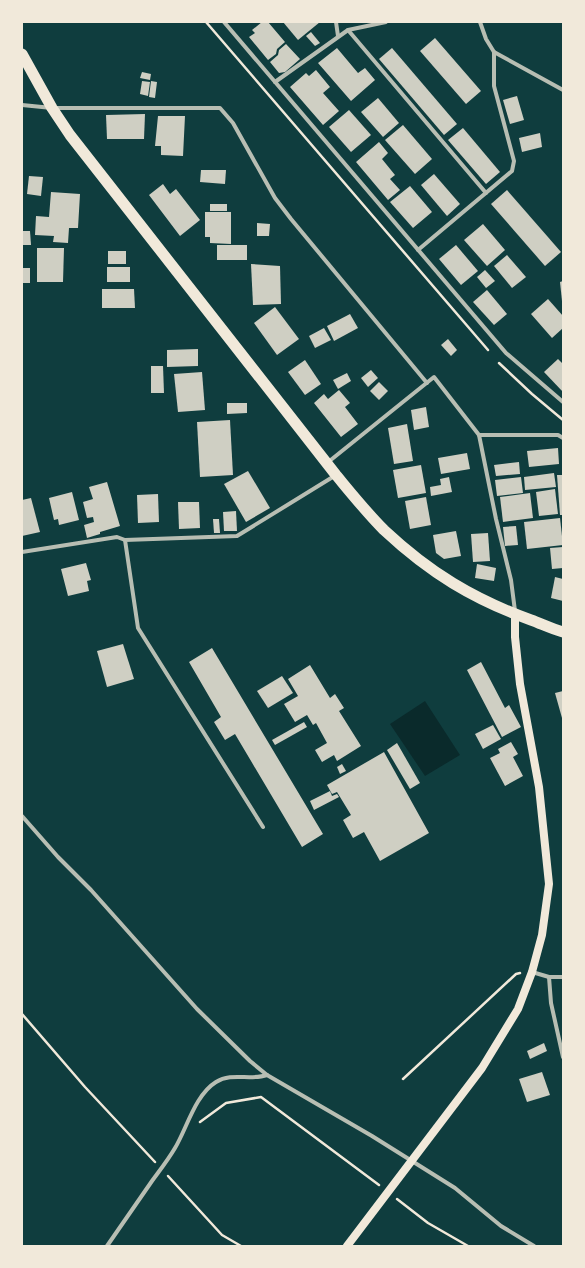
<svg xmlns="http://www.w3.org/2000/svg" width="585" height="1268" viewBox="0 0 585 1268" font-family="'Alegreya Sans',sans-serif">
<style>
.water{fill:#0a2a2b}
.building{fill:#cfcfc3}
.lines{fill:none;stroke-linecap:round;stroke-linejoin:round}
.path{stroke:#f1e9da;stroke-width:2.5}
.minor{stroke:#b8beb3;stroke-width:4}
.secondary{stroke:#f1e9da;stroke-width:8}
.trunk{stroke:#f1e9da;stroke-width:11}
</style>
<rect width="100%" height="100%" fill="#0f3d3e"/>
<polygon class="water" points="425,701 460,755 425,776 390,724"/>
<g class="building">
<polygon points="262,22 268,22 285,42 277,49 276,54 268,60 249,37 255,33 252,30"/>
<polygon points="283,22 320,22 298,40"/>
<polygon points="311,32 320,43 315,46 306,36"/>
<polygon points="435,38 481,91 466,104 420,51"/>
<polygon points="286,44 300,59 285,72 279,73 270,62 278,55 279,50"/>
<polygon points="337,48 358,73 365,68 375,80 351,101 318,63"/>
<polygon points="392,48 457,124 444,135 379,59"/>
<polygon points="316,70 330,87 323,93 339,111 323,125 290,87 306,73 309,76"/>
<polygon points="142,72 151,74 150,80 140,78"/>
<polygon points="142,81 150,82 148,96 140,94"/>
<polygon points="151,81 157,82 155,98 149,97"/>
<polygon points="517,96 524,120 510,124 503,100"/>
<polygon points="378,98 399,123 383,137 361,112"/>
<polygon points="349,110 371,135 351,152 329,127"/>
<polygon points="145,114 144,139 107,139 106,115"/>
<polygon points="158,116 185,116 183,156 161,155 161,146 155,146"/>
<polygon points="403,125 432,159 415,174 385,140"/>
<polygon points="463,128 500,172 486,184 448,140"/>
<polygon points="540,133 542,147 522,152 519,138"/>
<polygon points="379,142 388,153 382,159 395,175 390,179 400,190 388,200 356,162"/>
<polygon points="201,170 226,170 225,184 200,182"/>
<polygon points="434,174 460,204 447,216 421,185"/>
<polygon points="29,176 43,177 41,196 27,194"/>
<polygon points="163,184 170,194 176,189 200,220 180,236 149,195"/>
<polygon points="410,186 432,212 413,228 390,202"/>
<polygon points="507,190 561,252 545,266 491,204"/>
<polygon points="51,192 80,194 78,228 69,228 68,243 53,242 54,236 35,235 36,216 49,217"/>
<rect x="210" y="204" width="17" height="7"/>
<polygon points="205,212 231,212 231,244 210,243 210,237 205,237"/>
<polygon points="257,223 270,224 269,236 257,236"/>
<polygon points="483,224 505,250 487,266 464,240"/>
<polygon points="22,231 30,231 31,245 22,245"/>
<rect x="217" y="245" width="30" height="15"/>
<polygon points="456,245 478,271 461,285 439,259"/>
<polygon points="37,248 64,248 63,282 37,282"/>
<rect x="108" y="251" width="18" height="13"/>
<polygon points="507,255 526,277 512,288 494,266"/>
<polygon points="251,264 280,266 281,304 253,305"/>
<rect x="107" y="267" width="23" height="15"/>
<rect x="22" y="268" width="8" height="15"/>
<polygon points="485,270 495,281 486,288 477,277"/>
<polygon points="563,281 563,301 562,301 560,282"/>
<polygon points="102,289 134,289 135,308 102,308"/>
<polygon points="487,290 507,314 494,325 473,302"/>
<polygon points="548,299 563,316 563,328 552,338 531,314"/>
<polygon points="275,307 299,339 277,355 254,323"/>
<polygon points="350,314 358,328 334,341 327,326"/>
<polygon points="324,328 331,340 315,348 309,336"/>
<polygon points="448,339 457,350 451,356 441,345"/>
<polygon points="198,349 198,366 167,367 167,350"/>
<polygon points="558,359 563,364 563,392 544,372"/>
<polygon points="305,360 321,384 305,395 288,372"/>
<polygon points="151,366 163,366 164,393 151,393"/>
<polygon points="371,370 378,378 368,387 361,378"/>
<polygon points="202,372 205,410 178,412 174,374"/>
<polygon points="347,373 351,381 338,389 333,380"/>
<polygon points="379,382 388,391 379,400 370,391"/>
<polygon points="339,390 350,403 345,407 358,424 341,437 314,403 324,394 328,399"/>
<polygon points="227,403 247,403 247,413 227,414"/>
<polygon points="426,407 429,427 414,430 411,410"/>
<polygon points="230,420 233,475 200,477 197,422"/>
<polygon points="407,424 413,461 394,464 388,428"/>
<polygon points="558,448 559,464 529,467 527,451"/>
<polygon points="467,453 470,469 441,474 438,458"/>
<polygon points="519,462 520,474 496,476 494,465"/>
<polygon points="421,465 426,493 398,498 393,470"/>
<polygon points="248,471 270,508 246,522 224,484"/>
<polygon points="554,473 556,487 525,490 524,477"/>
<polygon points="557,475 563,475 563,515 560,515"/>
<polygon points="449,477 452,492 431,496 430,487 441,485 440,479"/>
<polygon points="521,477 523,493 497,496 495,480"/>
<polygon points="107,482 120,526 100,532 100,534 87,538 84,525 94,522 93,517 87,518 83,502 93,499 89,487"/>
<polygon points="555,489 558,514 539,516 536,492"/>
<polygon points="72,492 79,520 59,525 58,519 54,520 49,498"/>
<polygon points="530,493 533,518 503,522 500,497"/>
<polygon points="158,494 159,522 138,523 137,495"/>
<polygon points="426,497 431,525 410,529 405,501"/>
<polygon points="31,498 40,532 22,536 22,500"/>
<polygon points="178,502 199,502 200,528 179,529"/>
<polygon points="236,511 237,531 224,531 223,512"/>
<polygon points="560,518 563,545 527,549 524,522"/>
<polygon points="213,519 219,519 220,533 214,533"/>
<polygon points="516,526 518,545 505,546 503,527"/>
<polygon points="456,531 461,556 444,559 436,553 433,535"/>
<polygon points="488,533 490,561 473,562 471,534"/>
<polygon points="563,547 563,568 552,569 550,548"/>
<polygon points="86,563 91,580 87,581 89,591 68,596 61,569"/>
<polygon points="477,564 496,568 494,581 475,578"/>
<polygon points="555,577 563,579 563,601 551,598"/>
<polygon points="123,644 134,679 107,687 97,651"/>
<polygon points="212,648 323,834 302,847 235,734 225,740 214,722 221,717 189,662"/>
<polygon points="481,662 505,708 509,705 521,727 502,737 467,670"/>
<polygon points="310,665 330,698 335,694 344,708 339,711 361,746 337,761 334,755 322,762 315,750 327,743 316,723 313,725 307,715 295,722 284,704 298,696 288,679"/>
<polygon points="282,676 293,693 268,708 257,691"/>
<polygon points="563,691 563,718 562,718 555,693"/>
<polygon points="304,722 307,727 275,745 272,740"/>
<polygon points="493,725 501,739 483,749 475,734"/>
<polygon points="511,742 518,754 513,757 523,776 505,786 490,758 500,753 498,749"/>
<polygon points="397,743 420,783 410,789 387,750"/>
<polygon points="384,752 429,833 380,861 364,832 353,838 343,820 351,815 337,792 332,794 327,785"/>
<polygon points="342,764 346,771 340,774 337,767"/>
<polygon points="330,791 332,796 337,794 339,797 314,810 310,801"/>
<polygon points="544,1043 547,1051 530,1059 527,1051"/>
<polygon points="542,1072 550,1095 527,1102 519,1079"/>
</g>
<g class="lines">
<g class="path">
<polyline points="206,22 488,350"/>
<polyline points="499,363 532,394 563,420"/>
<polyline points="22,1014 85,1087 155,1162"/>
<polyline points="403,1079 516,974 520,973"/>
<polyline points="200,1122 226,1103 261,1097 379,1185"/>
<polyline points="168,1176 222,1235 241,1246"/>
<polyline points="397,1199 428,1223 468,1246"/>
</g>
<g class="minor">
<polyline points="224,22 506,353 563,402"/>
<polyline points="336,22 338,36"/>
<polyline points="348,30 486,193"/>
<polyline points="494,52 563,90"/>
<polyline points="275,82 348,30 386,22"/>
<polyline points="22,105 52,108 220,108 233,123 275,198 291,219 427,383"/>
<polyline points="418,250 512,171 514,161 494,86 494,52 486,39 480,22"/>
<polyline points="479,435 558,435 563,438"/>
<polyline points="327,463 434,377 479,435 496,519 511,580 515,611"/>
<polyline points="22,552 117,537 125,540"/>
<polyline points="22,816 58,857 91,890 197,1009 250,1061 267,1075 372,1136 455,1188 501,1226 534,1246"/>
<polyline points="263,827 138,628 125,540 237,536 336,475"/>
<polyline points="532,972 549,977 563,977"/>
<polyline points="549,977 551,1003 563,1057"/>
<path d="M107,1246C122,1224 137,1203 152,1181C160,1170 168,1160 175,1148C187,1128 195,1095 216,1082C232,1072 250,1081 267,1075"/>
</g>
<polyline class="secondary" points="347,1246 482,1068 518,1009 532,972 542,935 549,884 539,787 520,684 515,637 515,614"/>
<path class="trunk" d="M22,54L52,108L70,135L336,475C351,493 367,513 384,530C430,573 473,599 531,620C542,624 552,629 563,632"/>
</g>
<rect width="585" height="1268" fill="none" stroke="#f1e9da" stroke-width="46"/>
</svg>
